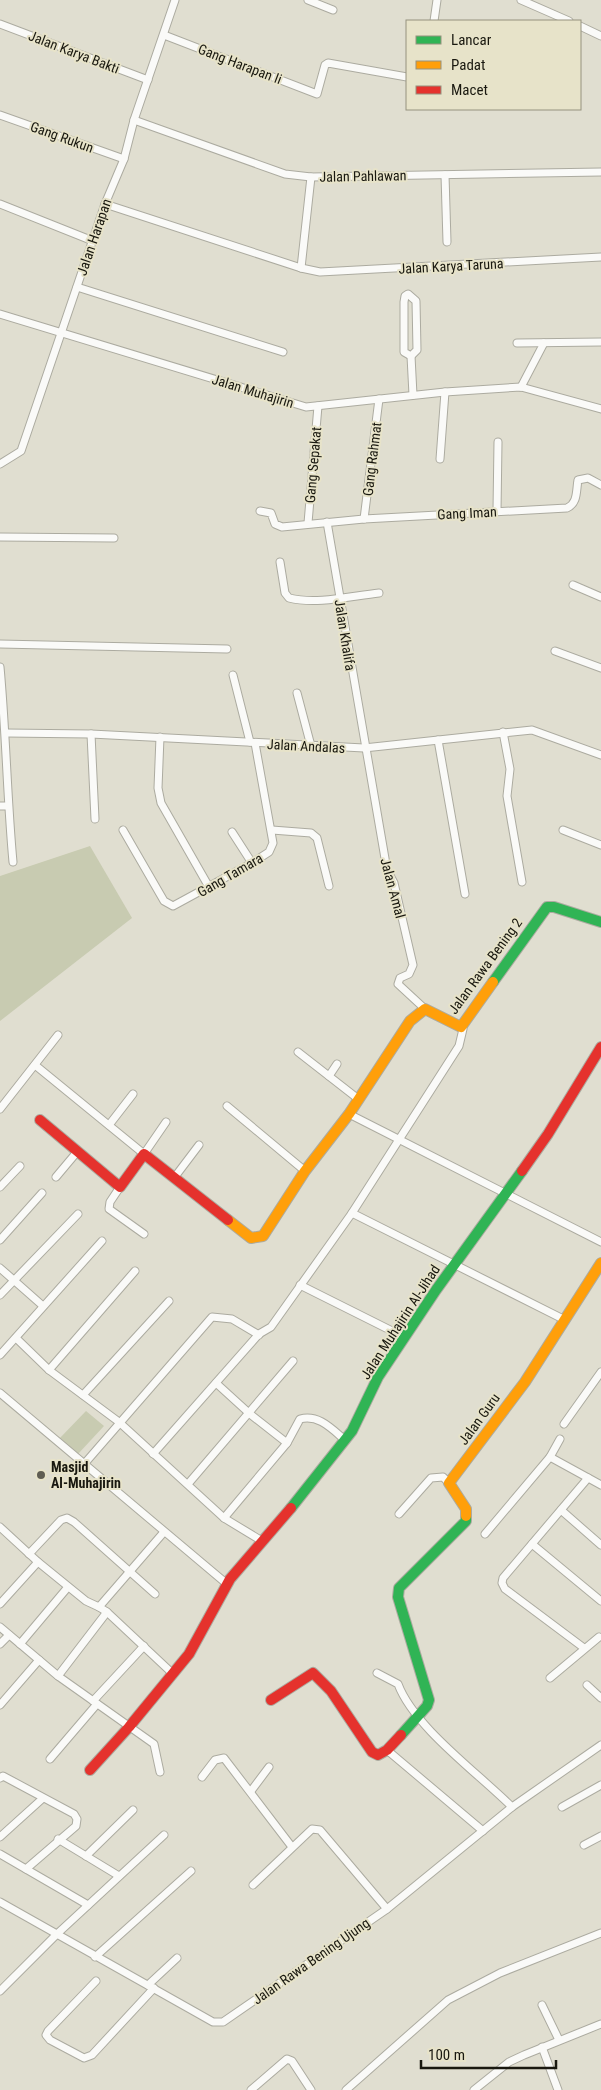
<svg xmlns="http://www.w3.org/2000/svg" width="601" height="2090" viewBox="0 0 601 2090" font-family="'Roboto Condensed',sans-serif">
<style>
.green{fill:#c8cbb1}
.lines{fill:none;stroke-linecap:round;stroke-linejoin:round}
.street-casing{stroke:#acaba0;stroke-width:9}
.fast-casing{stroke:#acaba0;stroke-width:12}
.slow-casing{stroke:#acaba0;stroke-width:12}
.jam-casing{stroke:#acaba0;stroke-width:12}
.street{stroke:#fafaf8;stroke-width:7}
.fast{stroke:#30b455;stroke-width:10}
.slow{stroke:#ff9f0a;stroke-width:10}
.jam{stroke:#e5322d;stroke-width:10}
.poi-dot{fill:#5f5d53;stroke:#e7e3c9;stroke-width:2}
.labels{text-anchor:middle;stroke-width:4;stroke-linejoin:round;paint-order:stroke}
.street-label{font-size:14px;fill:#19180f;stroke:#e7e3c9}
.poi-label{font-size:14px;font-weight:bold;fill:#19180f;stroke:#e7e3c9;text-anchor:start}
</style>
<rect width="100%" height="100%" fill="#e0ded0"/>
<g class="green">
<polygon points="90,846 132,918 0,1021 0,876"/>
<polygon points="86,1411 104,1426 78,1454 59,1439"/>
</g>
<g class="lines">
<defs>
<g id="street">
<polyline points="308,0 333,10"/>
<polyline points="521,0 569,21"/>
<polyline points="434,21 437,0"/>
<polyline points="0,24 148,80"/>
<polyline points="580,26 601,36"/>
<polyline points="164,35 317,94 325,65 328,63 407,77"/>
<polyline points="0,115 124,159"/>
<polyline points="134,120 285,174 311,177 601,172"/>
<polyline points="445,175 447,242"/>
<polyline points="0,204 93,241"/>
<polyline points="105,204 301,268 311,177"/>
<polyline points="301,268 320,272 601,257"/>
<polyline points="77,287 283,352"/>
<polygon points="408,294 416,301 417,350 411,356 404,352 404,302 405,296"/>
<polyline points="0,314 306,407 445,392 521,387 601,409"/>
<polyline points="517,343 601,342"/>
<polyline points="411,356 413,395"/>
<polyline points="521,387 544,343"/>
<polyline points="440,459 445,392"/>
<polyline points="0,464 21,451 105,204 124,159 134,120 175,0"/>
<path d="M260,511L271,513L275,524L282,527L364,519L567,508C578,503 576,491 578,480L588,478L601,485"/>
<polyline points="497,511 498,442"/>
<polyline points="364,519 379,399"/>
<polyline points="327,522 387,870 394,883 413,965 409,974 400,978 398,984 425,1009"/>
<polyline points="308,523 318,406"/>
<polyline points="0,537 114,538"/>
<path d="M280,562L285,593L289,598C317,605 351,596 379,593"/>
<polyline points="573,585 601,597"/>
<polyline points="0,644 227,649"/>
<polyline points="555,651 601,668"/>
<path d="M0,667C6,732 7,797 13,862"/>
<polyline points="233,675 250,742"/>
<polyline points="297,693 311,746"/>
<polyline points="503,732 510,769 507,796 522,882"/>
<polyline points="6,733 91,734 364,748 532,730 601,755"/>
<polyline points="91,734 95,819"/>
<polyline points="160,737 158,788 161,803 209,887"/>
<polyline points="438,740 465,894"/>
<polyline points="0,806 8,806"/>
<polyline points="123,830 164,901 173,906 252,863 269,852 273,843 255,743"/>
<polyline points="272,830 311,833 317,838 329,886"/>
<polyline points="563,830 601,845"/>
<polyline points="232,832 252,863"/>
<polyline points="461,1027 463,1029 459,1046 352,1213 565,1320"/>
<polyline points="298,1052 357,1098"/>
<polyline points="35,1065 144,1154 166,1122"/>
<polyline points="329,1076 337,1064"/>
<polyline points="227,1106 305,1171"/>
<polyline points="0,1109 58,1035"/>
<polyline points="349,1114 601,1242"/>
<polyline points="109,1125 133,1094"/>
<polyline points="56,1177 77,1152"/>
<polyline points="174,1178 199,1145"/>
<polyline points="0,1187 20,1166"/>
<polyline points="120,1187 110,1202 109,1209 144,1234"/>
<polyline points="0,1240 42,1193"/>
<polyline points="0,1268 43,1306"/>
<polyline points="300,1285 404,1337"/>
<polyline points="0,1295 78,1214"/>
<polyline points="16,1338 49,1370 119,1422 224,1518 262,1541"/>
<polyline points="0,1355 102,1241"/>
<polyline points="49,1370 135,1271"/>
<polyline points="216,1383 250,1414 287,1443"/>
<polyline points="0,1393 227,1584"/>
<polyline points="83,1395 169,1301"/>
<polyline points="564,1424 601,1372"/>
<polyline points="560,1439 550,1457 601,1485"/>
<polyline points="153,1454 259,1334 271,1327 352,1213"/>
<polyline points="85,1463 212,1317 232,1319 259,1335"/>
<polyline points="188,1484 293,1361"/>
<polyline points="561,1510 601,1545"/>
<polyline points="399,1514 431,1478 443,1477 449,1483"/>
<path d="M224,1518L287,1443L300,1419C318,1414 331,1428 345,1440"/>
<polyline points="0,1527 38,1562 0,1604"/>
<polyline points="164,1532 99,1607 107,1612 172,1673"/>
<polyline points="485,1534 550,1457"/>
<polyline points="532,1544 601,1601"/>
<polyline points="29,1554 61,1520 67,1518 74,1522 155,1594"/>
<polyline points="38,1562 86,1601 99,1607"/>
<polyline points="0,1627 58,1676 154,1744 160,1772"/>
<polyline points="0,1644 9,1635"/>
<polyline points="20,1644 68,1587"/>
<polyline points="584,1648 505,1589 502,1583 503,1578 588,1478"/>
<path d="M377,1673L398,1684C414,1727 478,1773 512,1807"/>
<polyline points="58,1676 107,1612"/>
<polyline points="550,1678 599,1637"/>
<polyline points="587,1685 601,1698"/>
<polyline points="93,1701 144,1646"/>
<polyline points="0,1705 39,1660"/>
<polyline points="387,1750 483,1831"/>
<polyline points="50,1759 97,1704"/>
<polyline points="202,1777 215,1760 224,1758 292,1847"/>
<polyline points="0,1778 3,1776 74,1814 77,1819 76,1826 26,1869"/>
<polyline points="251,1791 269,1767"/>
<polyline points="562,1807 601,1785"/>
<polyline points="0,1837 42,1799"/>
<polyline points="58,1839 119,1876"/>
<polyline points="584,1845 601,1836"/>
<polyline points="0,1854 88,1905"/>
<polyline points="86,1856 133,1810"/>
<polyline points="253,1885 312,1829 320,1830 387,1909"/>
<polyline points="0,1902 213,2022 223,2022 387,1909 512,1807 601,1745"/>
<polyline points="95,1957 191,1871"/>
<polyline points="96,1981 48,2031 46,2035 50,2040 84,2058 92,2055 154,1988"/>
<polyline points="148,1985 177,1958"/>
<polyline points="0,1991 57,1934 164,1835"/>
<polyline points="542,2005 559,2040"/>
<polyline points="542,2047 558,2090"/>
<polyline points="251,2090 287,2059 292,2061 311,2090"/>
<polyline points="346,2090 448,2000 500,1973 601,1933"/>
<polyline points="474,2090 509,2062 524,2055 601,2024"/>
</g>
<g id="fast">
<polyline points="493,982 547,907 554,907 601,922"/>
<polyline points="291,1508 352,1431 378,1377 436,1290 522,1171"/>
<polyline points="401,1735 427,1706 429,1700 398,1597 399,1588 466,1521 466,1516"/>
</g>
<g id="slow">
<polyline points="228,1220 251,1238 263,1236 305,1171 349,1114 410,1021 425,1009 461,1027 493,982"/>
<polyline points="466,1516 466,1509 449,1483 525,1382 601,1263"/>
</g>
<g id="jam">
<polyline points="40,1120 120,1187 144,1154 228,1220"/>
<polyline points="522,1171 548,1134 601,1047"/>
<polyline points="271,1700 313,1673 331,1691 372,1752 378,1755 387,1750 401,1735"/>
<polyline points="90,1770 129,1727 189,1654 230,1579 291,1508"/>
</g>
</defs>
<use href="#street" class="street-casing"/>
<use href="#fast" class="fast-casing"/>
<use href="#slow" class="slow-casing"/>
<use href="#jam" class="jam-casing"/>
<use href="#street" class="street"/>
<use href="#fast" class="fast"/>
<use href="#slow" class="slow"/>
<use href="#jam" class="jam"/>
</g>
<circle class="poi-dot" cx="41" cy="1475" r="5"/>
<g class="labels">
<g class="street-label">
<text transform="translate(74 52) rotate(21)" y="5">Jalan Karya Bakti</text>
<text transform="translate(240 64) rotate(21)" y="5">Gang Harapan Ii</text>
<text transform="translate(62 137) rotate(20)" y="5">Gang Rukun</text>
<text transform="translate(363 176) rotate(-1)" y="5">Jalan Pahlawan</text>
<text transform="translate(94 237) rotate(-71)" y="5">Jalan Harapan</text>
<text transform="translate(451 266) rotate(-3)" y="5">Jalan Karya Taruna</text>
<text transform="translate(253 391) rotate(17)" y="5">Jalan Muhajirin</text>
<text transform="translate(372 459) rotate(-83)" y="5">Gang Rahmat</text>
<text transform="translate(313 465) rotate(-85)" y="5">Gang Sepakat</text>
<text transform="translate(467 513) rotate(-3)" y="5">Gang Iman</text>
<text transform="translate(345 635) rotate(81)" y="5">Jalan Khalifa</text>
<text transform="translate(306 746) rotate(3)" y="5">Jalan Andalas</text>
<text transform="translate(230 875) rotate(-30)" y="5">Gang Tamara</text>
<text transform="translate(393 888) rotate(75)" y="5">Jalan Amal</text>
<text transform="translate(485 966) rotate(-54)" y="5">Jalan Rawa Bening 2</text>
<text transform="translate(400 1322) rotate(-57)" y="5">Jalan Muhajirin Al-Jihad</text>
<text transform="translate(479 1419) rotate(-54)" y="5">Jalan Guru</text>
<text transform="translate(311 1961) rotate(-35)" y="5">Jalan Rawa Bening Ujung</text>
</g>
<g class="poi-label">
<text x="51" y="1472">Masjid<tspan x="51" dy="16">Al-Muhajirin</tspan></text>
</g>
</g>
<rect x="406" y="20" width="175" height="90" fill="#e7e3c9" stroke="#95927f"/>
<rect x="416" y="36" width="25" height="8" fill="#30b455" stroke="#95927f"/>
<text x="451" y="45" font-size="15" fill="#19180f">Lancar</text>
<rect x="416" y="61" width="25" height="8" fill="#ff9f0a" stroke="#95927f"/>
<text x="451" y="70" font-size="15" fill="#19180f">Padat</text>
<rect x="416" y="86" width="25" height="8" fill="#e5322d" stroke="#95927f"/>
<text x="451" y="95" font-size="15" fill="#19180f">Macet</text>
<path d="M421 2060v8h135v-8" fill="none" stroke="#19180f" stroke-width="2.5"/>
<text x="428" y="2060" font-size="15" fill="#19180f" stroke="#e7e3c9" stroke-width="4" paint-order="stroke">100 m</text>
</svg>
